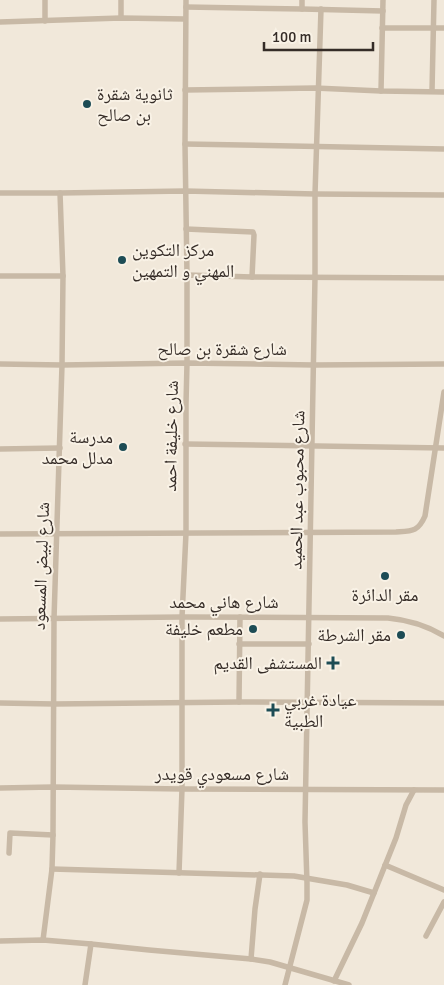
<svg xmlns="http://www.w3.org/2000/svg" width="444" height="985" viewBox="0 0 444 985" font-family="Signika,'Noto Naskh Arabic',sans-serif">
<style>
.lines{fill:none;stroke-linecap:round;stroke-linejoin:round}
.minor{stroke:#c8b9a6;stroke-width:5.5}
.poi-dot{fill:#1d4c55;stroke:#f9f2e6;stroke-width:2}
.labels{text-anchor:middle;stroke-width:4;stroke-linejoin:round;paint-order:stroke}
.poi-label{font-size:18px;fill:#352c27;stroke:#f9f2e6;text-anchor:end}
.street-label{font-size:18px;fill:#352c27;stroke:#f9f2e6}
</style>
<rect width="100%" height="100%" fill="#f1e8da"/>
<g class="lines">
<g class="minor">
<polyline points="45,0 45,21"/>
<polyline points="121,0 121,18"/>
<polyline points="302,0 302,9"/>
<polyline points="186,7 302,9 383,11"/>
<polyline points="0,22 121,18 185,19"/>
<polyline points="382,28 444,28"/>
<polyline points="185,90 315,88 381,91 444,92"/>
<polyline points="381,91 383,0"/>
<polyline points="432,91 434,0"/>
<polyline points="185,144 444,149"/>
<polyline points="0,193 60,193 185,191 315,194 444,195"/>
<polyline points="186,229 253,232 254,235 252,277"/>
<polyline points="187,275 252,277 444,278"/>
<polyline points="0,276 63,276"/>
<polyline points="0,364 62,365 187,363 314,365 444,364"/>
<polyline points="185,444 444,448"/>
<polyline points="0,449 60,448"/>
<path d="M0,534L396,532C412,531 418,532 425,516L444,392"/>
<path d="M0,619L182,617L388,618C409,620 426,625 444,636"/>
<polyline points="239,644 309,644"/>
<polyline points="239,702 240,617"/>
<polyline points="0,703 54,704 239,702 444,703"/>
<polyline points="0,788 53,787 182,789 444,790"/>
<polyline points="9,853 10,833 53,835"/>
<polyline points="385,865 444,890"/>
<polyline points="52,869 294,876 347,885 374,893"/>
<polyline points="179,873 182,789 182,617 186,533 186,404 187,363 187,275 185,144 186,0"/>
<polyline points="426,936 444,902"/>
<polyline points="43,940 52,869 53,835 54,619 62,365 63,276 60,193"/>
<polyline points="0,941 43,940 91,944 149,950 251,959 270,962 349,985"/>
<polyline points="251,959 255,909 260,874"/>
<polyline points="334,981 362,923 396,838 406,805 414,790"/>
<polyline points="85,985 91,944"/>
<polyline points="285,985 307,900 307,883 305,822 315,277 315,194 321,9"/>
</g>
</g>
<g class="poi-dot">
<circle cx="87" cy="104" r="5"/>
<circle cx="122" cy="260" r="5"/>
<circle cx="123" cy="447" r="5"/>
<circle cx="385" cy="576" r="5"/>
<circle cx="253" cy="629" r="5"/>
<circle cx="401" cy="635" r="5"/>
<path d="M330.5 655.5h5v5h5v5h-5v5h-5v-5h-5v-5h5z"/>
<path d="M270.5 702.5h5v5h5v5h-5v5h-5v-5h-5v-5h5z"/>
</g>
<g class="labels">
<g class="poi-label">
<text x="97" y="100" text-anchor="start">ثانوية شقرة<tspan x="97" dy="21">بن صالح</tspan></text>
<text x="132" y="256" text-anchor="start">مركز التكوين<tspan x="132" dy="21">المهني و التمهين</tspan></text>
<text x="113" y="443">مدرسة<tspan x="113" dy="21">مدلل محمد</tspan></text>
<text x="385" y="601" text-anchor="middle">مقر الدائرة</text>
<text x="243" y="635">مطعم خليفة</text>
<text x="391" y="641">مقر الشرطة</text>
<text x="322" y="669">المستشفى القديم</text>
<text x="284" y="706" text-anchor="start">عيادة غربي<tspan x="284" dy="21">الطبية</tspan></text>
</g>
<g class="street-label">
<text x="222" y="355">شارع شقرة بن صالح</text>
<text transform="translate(171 436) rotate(-89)" y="6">شارع خليفة احمد</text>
<text transform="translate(297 490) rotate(-89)" y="6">شارع محبوب عبد الحميد</text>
<text transform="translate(41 566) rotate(-88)" y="6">شارع لبيض المسعود</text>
<text x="224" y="608">شارع هاني محمد</text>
<text x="222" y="780">شارع مسعودي قويدر</text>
</g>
</g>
<path d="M264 42v8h109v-8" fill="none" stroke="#352c27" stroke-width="2.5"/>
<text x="272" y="42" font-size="15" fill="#352c27" stroke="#f9f2e6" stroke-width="4" paint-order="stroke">100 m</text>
</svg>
